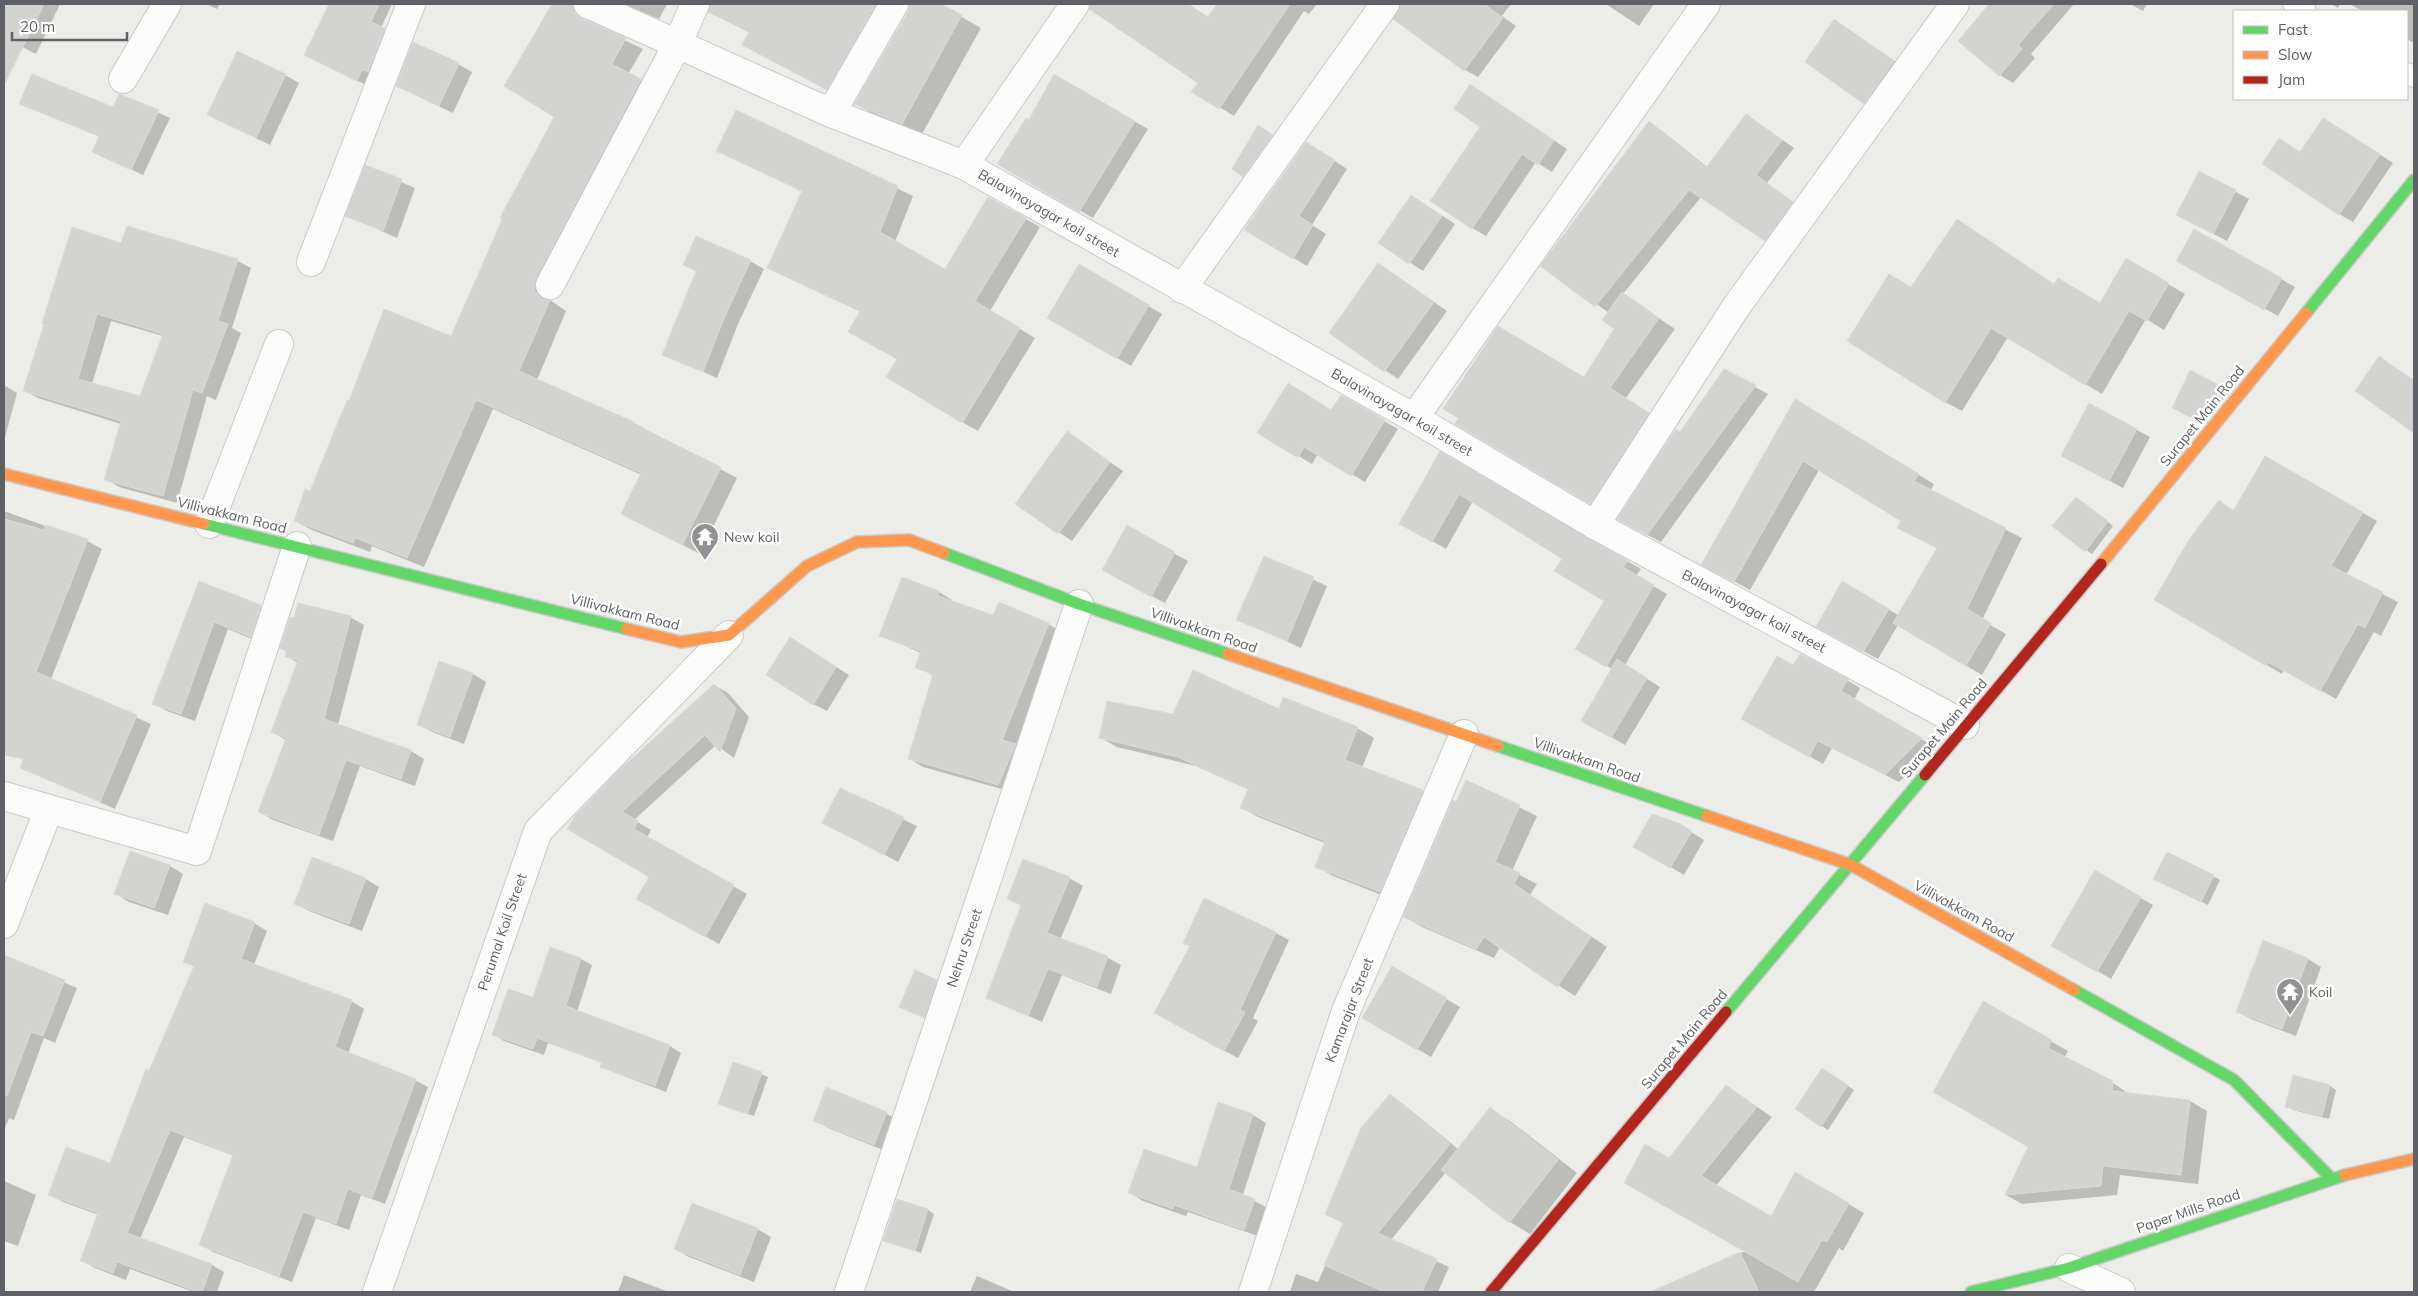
<svg xmlns="http://www.w3.org/2000/svg" width="2418" height="1296" viewBox="0 0 2418 1296" font-family="Mulish,sans-serif">
<style>
.shadow{fill:#0003;fill-rule:evenodd}
.building{fill:#d3d3d1;stroke:#dcdad7;fill-rule:evenodd}
.lines{fill:none;stroke-linecap:round;stroke-linejoin:round}
.lane-casing{stroke:#cacac9;stroke-width:22}
.street-casing{stroke:#cacac9;stroke-width:30}
.fast-casing{stroke:#cacac9;stroke-width:14}
.slow-casing{stroke:#cacac9;stroke-width:14}
.jam-casing{stroke:#cacac9;stroke-width:14}
.lane{stroke:#fcfcfc;stroke-width:20}
.street{stroke:#fcfcfc;stroke-width:28}
.fast{stroke:#63d668;stroke-width:11}
.slow{stroke:#ff974d;stroke-width:11}
.jam{stroke:#b3261e;stroke-width:11}
.labels{text-anchor:middle;stroke-width:5;stroke-linejoin:round;paint-order:stroke}
.street-label{font-size:14px;fill:#5e6165;stroke:#fff}
.poi-label{font-size:14px;fill:#5e6165;stroke:#fff;text-anchor:start}
</style>
<rect width="100%" height="100%" fill="#ecece8"/>
<g class="shadow">
<polygon points="4,4 60,4 36,54 4,38"/>
<polygon points="206,4 220,4 217,9"/>
<polygon points="331,4 392,4 381,28 395,36 368,86 305,55"/>
<polygon points="624,4 667,4 659,19"/>
<polygon points="719,4 904,4 847,100 764,56 750,33 714,14"/>
<polygon points="911,4 939,4 981,28 922,134 875,115 856,104 909,12"/>
<polygon points="1091,4 1188,4 1209,18 1218,4 1317,4 1309,14 1304,11 1234,116 1193,91 1199,83 1091,8"/>
<polygon points="1401,4 1511,4 1502,16 1516,26 1478,77 1465,70"/>
<polygon points="1606,4 1654,4 1639,26"/>
<polygon points="1992,4 2074,4 2031,54 2035,58 2013,83 2000,75 1960,41"/>
<polygon points="2130,4 2147,4 2143,11"/>
<polygon points="2331,4 2340,4 2338,8"/>
<polygon points="2350,4 2414,4 2414,43 2407,39 2407,11 2362,11"/>
<polygon points="589,23 643,49 628,74 657,90 553,288 550,300 566,311 537,380 634,423 737,478 700,554 640,523 642,475 493,409 424,567 372,546 370,552 312,530 295,521 311,493 350,402 452,337 556,117"/>
<polygon points="1848,29 1899,64 1870,106 1857,98"/>
<polygon points="458,64 472,72 453,113 411,93"/>
<polygon points="285,75 299,83 270,145 209,115"/>
<polygon points="1055,76 1148,129 1093,218 999,164 1029,121"/>
<polygon points="1484,94 1567,149 1552,172 1536,162 1486,236 1472,228"/>
<polygon points="120,95 170,118 143,175 93,151 100,137 21,104 114,108"/>
<polygon points="736,111 913,196 895,242 945,270 989,198 1040,227 990,311 1035,338 978,431 962,422 898,359 861,312 784,276 803,192 718,150"/>
<polygon points="1747,115 1794,148 1767,183 1804,210 1777,247 1701,197 1623,294 1675,329 1626,398 1665,423 1607,512 1457,424 1584,379 1616,329 1609,313 1542,266 1649,123 1661,130 1708,168"/>
<polygon points="2337,127 2393,163 2353,222 2339,214 2301,153"/>
<polygon points="1320,151 1347,169 1312,225 1326,234 1307,266 1245,229"/>
<polygon points="366,167 415,188 397,238 347,216"/>
<polygon points="2199,172 2249,199 2227,241 2191,222"/>
<polygon points="1412,196 1455,224 1423,271 1380,243"/>
<polygon points="1957,221 2055,285 2100,305 2127,260 2185,294 2164,330 2146,319 2102,394 2008,337 1962,411 1945,402 1912,288"/>
<path d="M127,227L238,261L251,268L232,328L241,333L216,400L207,396L177,503L119,487L106,479L121,424L38,398L25,391L122,245ZM111,321L163,336L141,397L92,384Z"/>
<polygon points="2195,231 2295,287 2278,316 2178,260"/>
<polygon points="750,261 764,269 738,324 717,378 663,354 697,272 685,265"/>
<polygon points="1379,264 1447,311 1398,379 1331,333"/>
<polygon points="1080,266 1162,314 1131,366 1049,318"/>
<polygon points="2380,358 2414,380 2414,431 2356,390"/>
<polygon points="1725,371 1768,394 1661,542 1632,527 1680,433"/>
<polygon points="2191,372 2229,392 2205,423 2180,411"/>
<polygon points="4,385 17,393 4,441"/>
<polygon points="1341,396 1398,429 1365,482 1318,454 1312,464 1258,432 1332,411"/>
<polygon points="2089,405 2150,437 2123,488 2077,463"/>
<polygon points="1812,410 1934,484 1930,491 2022,538 1982,620 2006,634 1982,675 1898,625 1878,659 1831,634 1843,583 1898,615 1938,548 1903,520 1819,470 1750,590 1719,573"/>
<polygon points="1067,432 1123,471 1072,541 1017,504"/>
<polygon points="1440,453 1641,569 1636,576 1667,594 1625,665 1660,687 1625,745 1582,720 1612,669 1577,648 1605,601 1563,558 1473,501 1446,549 1401,523"/>
<polygon points="2266,457 2377,521 2346,575 2398,602 2381,636 2374,632 2336,699 2284,669 2282,674 2156,600 2219,502 2235,511"/>
<polygon points="2082,502 2113,526 2092,554 2086,550"/>
<polygon points="4,511 87,541 102,549 51,679 151,724 115,809 21,767 37,730 4,717"/>
<polygon points="1127,527 1188,561 1165,603 1117,578"/>
<polygon points="1264,557 1327,586 1301,648 1238,619"/>
<polygon points="902,579 939,592 952,600 952,602 994,617 1048,624 1062,632 1016,746 1029,753 1012,792 923,767 910,759 934,676 917,667 921,653 881,635"/>
<polygon points="200,582 261,607 274,614 264,644 228,629 195,721 167,711 154,704"/>
<polygon points="350,617 364,625 338,725 411,751 424,759 415,786 360,766 333,841 273,820 260,812 286,740 272,732 298,663 286,656"/>
<polygon points="804,647 849,675 827,711 813,704"/>
<polygon points="1794,667 1847,680 1860,688 1854,700 1935,747 1899,782 1832,748 1823,764 1743,718"/>
<polygon points="473,674 486,682 464,744 432,732 418,724"/>
<polygon points="714,685 728,693 749,717 734,758 716,745 634,820 651,830 647,838 747,894 719,944 638,898 650,876 569,828"/>
<polygon points="1279,711 1357,728 1374,738 1362,768 1423,791 1439,800 1397,901 1333,876 1316,866 1325,843 1258,817 1242,808 1249,790 1196,766 1117,747 1101,738 1174,716"/>
<polygon points="1467,782 1537,816 1512,871 1537,884 1530,895 1607,947 1575,996 1500,947 1494,958 1422,927 1405,917"/>
<polygon points="841,790 917,826 898,862 838,830"/>
<polygon points="1678,824 1704,840 1684,875 1635,846"/>
<polygon points="131,852 170,866 183,874 168,915 129,902 116,894"/>
<polygon points="313,859 366,879 379,887 362,931 309,911 296,904"/>
<polygon points="2095,872 2153,905 2111,979 2053,945"/>
<polygon points="2213,876 2220,880 2208,905 2161,882"/>
<polygon points="1069,878 1083,886 1060,940 1108,958 1121,965 1111,994 1062,975 1042,1022 988,998 1022,906 1009,899"/>
<polygon points="254,923 267,931 254,965 351,1001 364,1009 348,1054 415,1080 428,1087 385,1204 361,1195 349,1230 316,1218 292,1282 213,1252 200,1244 234,1156 184,1137 140,1239 212,1265 224,1272 217,1292 194,1292 130,1269 126,1280 95,1268 82,1261 99,1215 63,1202 50,1195 111,1165 195,967 184,961"/>
<polygon points="1276,933 1289,940 1253,1018 1258,1021 1238,1058 1169,1021"/>
<polygon points="2263,942 2308,959 2321,967 2296,1036 2251,1019 2237,1012"/>
<polygon points="550,949 581,959 592,965 577,1012 670,1046 681,1053 666,1092 613,1072 602,1066 603,1063 548,1043 544,1055 504,1041 494,1035 533,999"/>
<polygon points="4,957 77,988 55,1043 44,1038 14,1120 9,1118 4,1130"/>
<polygon points="1392,968 1460,1007 1431,1057 1363,1017"/>
<polygon points="936,981 943,984 931,1020 907,1010"/>
<polygon points="1984,1003 2068,1051 2064,1058 2113,1083 2129,1094 2190,1101 2207,1111 2198,1184 2120,1175 2117,1195 2022,1204 2006,1195 2029,1146"/>
<polygon points="734,1063 768,1077 754,1116 726,1107"/>
<polygon points="1828,1073 1854,1090 1828,1130 1796,1109"/>
<polygon points="1726,1086 1772,1117 1716,1186 1771,1217 1796,1174 1864,1213 1843,1251 1839,1248 1814,1292 1676,1292 1672,1284 1745,1251 1670,1159"/>
<polygon points="2330,1086 2336,1090 2329,1119 2293,1110 2286,1106"/>
<polygon points="826,1089 887,1114 900,1121 888,1152 828,1128 814,1120"/>
<polygon points="1390,1096 1403,1104 1458,1149 1490,1109 1510,1121 1577,1173 1530,1234 1510,1222 1446,1172 1391,1240 1449,1267 1438,1292 1290,1292 1296,1274 1318,1282 1344,1223"/>
<polygon points="1219,1104 1253,1115 1266,1123 1243,1195 1268,1208 1258,1236 1188,1212 1186,1216 1143,1201 1130,1193 1198,1168"/>
<polygon points="4,1181 36,1195 18,1246 4,1241"/>
<polygon points="928,1210 934,1214 921,1253 885,1240"/>
<polygon points="757,1229 771,1237 754,1282 689,1257 675,1249"/>
<polygon points="624,1275 666,1291 668,1292 618,1292"/>
<polygon points="977,1276 1012,1291 1014,1292 970,1292"/>
</g>
<g class="building">
<polygon points="4,4 44,4 4,85"/>
<polygon points="329,4 379,4 371,22 385,28 368,72 362,70 357,81 304,55"/>
<polygon points="552,4 573,4 575,13 581,18 626,38 612,64 641,79 536,278 534,290 542,299 550,300 519,371 634,422 634,424 721,467 682,545 621,514 641,473 476,400 407,558 355,538 353,543 294,521 305,489 310,491 347,400 349,401 384,309 451,336 502,220 500,218 554,117 504,86"/>
<polygon points="710,4 876,4 827,90 742,45 749,32 708,12"/>
<polygon points="910,4 941,4 962,15 902,124 854,104 908,12"/>
<polygon points="1090,4 1188,4 1208,17 1217,4 1290,4 1219,109 1191,92 1198,83 1089,9"/>
<polygon points="1400,4 1484,4 1503,18 1464,71 1393,19"/>
<polygon points="1989,4 2054,4 2018,45 2022,49 1999,76 1958,41"/>
<polygon points="1834,19 1894,61 1864,104 1805,62"/>
<polygon points="413,42 459,63 439,106 396,86"/>
<polygon points="237,51 286,74 256,138 207,115"/>
<polygon points="32,74 113,107 119,94 159,110 131,170 92,152 99,136 19,104"/>
<polygon points="1054,74 1135,121 1079,212 997,164 1026,118 1029,120"/>
<polygon points="1470,84 1554,140 1538,165 1522,154 1472,229 1430,201 1480,127 1454,109"/>
<polygon points="736,110 898,186 880,232 945,269 988,197 1026,218 975,301 1020,328 962,423 886,377 897,359 848,332 860,311 767,268 802,191 716,151"/>
<polygon points="1746,114 1782,140 1756,175 1793,202 1765,241 1689,190 1595,307 1540,266 1649,121 1706,168"/>
<polygon points="2323,118 2380,154 2339,215 2262,164 2279,138 2300,152"/>
<polygon points="1258,125 1273,135 1243,177 1232,169"/>
<polygon points="1306,142 1335,160 1299,216 1313,225 1293,259 1244,230"/>
<polygon points="365,165 402,179 383,231 345,216"/>
<polygon points="2199,171 2236,190 2213,234 2176,215"/>
<polygon points="1411,195 1442,216 1409,264 1378,243"/>
<polygon points="1957,219 2054,284 2058,278 2100,303 2126,258 2169,283 2147,321 2129,311 2085,385 1991,328 1945,403 1847,341 1889,274 1911,287"/>
<path d="M127,226L238,259L218,321L228,324L202,393L193,390L163,496L104,480L121,421L23,391L44,324L42,323L72,227L121,243ZM97,314L163,334L140,396L78,379Z"/>
<polygon points="2194,229 2282,278 2264,310 2176,261"/>
<polygon points="696,236 751,260 725,316 703,372 662,355 696,271 683,265"/>
<polygon points="1378,263 1434,302 1384,372 1329,333"/>
<polygon points="1079,264 1149,305 1117,359 1047,318"/>
<polygon points="1622,292 1659,318 1610,388 1649,413 1590,504 1455,424 1458,418 1443,409 1498,326 1584,377 1614,329 1602,320"/>
<polygon points="2379,356 2414,381 2414,433 2355,391"/>
<polygon points="1724,369 1756,385 1647,535 1617,519 1676,429 1680,432"/>
<polygon points="2190,370 2223,387 2198,421 2172,408"/>
<polygon points="1288,383 1331,410 1341,395 1385,420 1351,476 1304,447 1298,458 1257,433"/>
<polygon points="1795,399 1919,474 1914,481 2006,528 1967,609 1991,623 1966,666 1893,623 1937,548 1897,528 1901,521 1803,461 1734,582 1701,565"/>
<polygon points="2089,403 2137,429 2109,481 2061,456"/>
<polygon points="1067,431 1110,462 1058,534 1015,504"/>
<polygon points="1440,451 1628,561 1623,567 1654,585 1606,667 1575,649 1604,601 1554,571 1562,559 1459,494 1432,542 1399,524"/>
<polygon points="2265,456 2363,512 2331,566 2383,592 2365,628 2358,624 2320,691 2268,662 2266,666 2154,600 2190,538 2219,500 2233,511"/>
<polygon points="2076,497 2108,521 2085,552 2052,526"/>
<polygon points="4,519 44,530 46,525 88,539 36,672 137,715 100,802 20,768 23,759 4,755"/>
<polygon points="1127,525 1175,552 1151,597 1102,570"/>
<polygon points="1264,556 1314,577 1287,641 1236,620"/>
<polygon points="902,577 939,591 938,596 993,615 999,602 1049,623 1002,740 1016,744 998,785 908,759 933,674 915,668 921,651 879,636"/>
<polygon points="199,581 261,605 251,637 214,622 181,714 152,704"/>
<polygon points="1842,581 1889,609 1863,652 1816,627"/>
<polygon points="298,603 351,616 324,719 411,750 401,779 346,760 319,835 258,812 286,738 271,732 298,660 285,657 286,651 280,648 290,617 294,618"/>
<polygon points="790,637 836,667 813,705 766,675"/>
<polygon points="1800,654 1848,679 1841,691 1922,738 1885,775 1818,741 1809,757 1741,719 1777,656 1793,665"/>
<polygon points="1617,659 1647,678 1611,738 1581,721"/>
<polygon points="439,661 473,673 450,737 417,725"/>
<polygon points="1193,670 1279,709 1283,697 1358,727 1345,760 1423,790 1380,892 1315,867 1325,841 1240,808 1248,789 1178,757 1099,738 1107,701 1173,714"/>
<polygon points="714,684 736,708 720,752 705,735 622,812 638,821 634,829 734,885 705,937 636,899 649,877 567,829 575,816 618,771"/>
<polygon points="1466,780 1520,805 1495,862 1520,873 1514,884 1591,937 1557,987 1484,937 1476,949 1403,917 1453,800 1456,802"/>
<polygon points="840,788 904,817 884,855 822,823"/>
<polygon points="1652,814 1679,823 1692,831 1670,868 1633,847"/>
<polygon points="130,851 170,865 154,908 114,894"/>
<polygon points="2167,852 2214,875 2201,902 2153,879"/>
<polygon points="312,857 366,878 349,924 294,904"/>
<polygon points="1023,859 1070,877 1047,933 1108,956 1097,987 1048,969 1028,1016 986,998 1021,905 1007,899"/>
<polygon points="2095,870 2141,897 2097,972 2051,946"/>
<polygon points="1204,898 1276,932 1240,1010 1245,1012 1224,1051 1154,1013 1190,946 1183,943"/>
<polygon points="205,903 255,922 241,959 352,1000 335,1047 416,1079 372,1198 348,1189 336,1224 303,1212 279,1276 199,1245 233,1155 170,1130 127,1233 212,1264 202,1292 198,1292 117,1262 113,1273 80,1261 98,1213 48,1195 66,1147 110,1163 146,1069 149,1071 194,966 183,962"/>
<polygon points="2263,940 2308,958 2282,1029 2236,1012"/>
<polygon points="550,947 581,958 566,1006 670,1045 655,1086 600,1067 602,1062 537,1038 533,1049 492,1035 508,989 533,997"/>
<polygon points="4,955 65,980 43,1036 31,1032 7,1096 4,1096"/>
<polygon points="1392,966 1447,998 1417,1050 1362,1018"/>
<polygon points="915,970 937,980 924,1018 899,1007"/>
<polygon points="1983,1001 2052,1040 2048,1048 2113,1081 2112,1091 2190,1100 2181,1175 2103,1166 2101,1186 2005,1195 2028,1147 1933,1092"/>
<polygon points="733,1062 762,1072 747,1114 718,1104"/>
<polygon points="1822,1068 1848,1085 1821,1127 1795,1109"/>
<polygon points="2293,1075 2330,1085 2322,1116 2285,1107"/>
<polygon points="1726,1085 1757,1107 1701,1176 1771,1216 1795,1172 1849,1203 1827,1242 1822,1240 1798,1282 1624,1183 1645,1144 1669,1158"/>
<polygon points="826,1087 887,1112 874,1145 813,1121"/>
<polygon points="1390,1094 1450,1144 1378,1233 1437,1259 1422,1292 1384,1292 1324,1265 1343,1223 1325,1214 1361,1128"/>
<polygon points="1218,1102 1253,1114 1229,1189 1255,1199 1244,1230 1174,1205 1173,1209 1128,1193 1144,1149 1197,1167"/>
<polygon points="1490,1107 1558,1160 1509,1223 1441,1170"/>
<polygon points="897,1199 928,1209 915,1251 883,1241"/>
<polygon points="692,1203 758,1228 740,1275 674,1249"/>
<polygon points="1740,1252 1759,1292 1650,1292"/>
</g>
<g class="lines">
<defs>
<g id="lane">
<polyline points="2293,4 2306,11"/>
<polyline points="2407,73 2414,77"/>
</g>
<g id="street">
<polyline points="588,4 831,113 964,165 1414,418 1595,525 1965,725"/>
<polyline points="123,79 167,4"/>
<polyline points="831,113 894,4"/>
<polyline points="964,165 1075,4"/>
<polyline points="311,262 411,4"/>
<polyline points="550,285 677,45 695,4"/>
<polyline points="1182,289 1385,4"/>
<polyline points="1414,418 1706,4"/>
<polyline points="209,524 279,344"/>
<polyline points="1595,525 1736,307 1955,4"/>
<polyline points="4,796 49,809"/>
<polyline points="4,924 49,809 197,851 297,546"/>
<polyline points="2069,1268 2121,1292"/>
<polyline points="377,1292 538,831 729,635"/>
<polyline points="849,1292 1079,604"/>
<polyline points="1253,1292 1346,1011 1464,734"/>
</g>
<g id="fast">
<polyline points="2306,313 2414,180"/>
<polyline points="204,524 627,629"/>
<polyline points="944,553 1079,604 1228,654"/>
<polyline points="1498,746 1707,816"/>
<polyline points="2074,990 2234,1080 2331,1178"/>
<polyline points="1726,1012 1925,775"/>
<polyline points="1971,1292 2069,1268 2345,1175"/>
</g>
<g id="slow">
<polyline points="4,474 204,524"/>
<polyline points="2101,564 2306,313"/>
<polyline points="627,629 681,642 729,635 807,566 857,542 909,540 944,553"/>
<polyline points="1228,654 1498,746"/>
<polyline points="1707,816 1851,865 2074,990"/>
<polyline points="2345,1175 2414,1159"/>
</g>
<g id="jam">
<polyline points="1925,775 2101,564"/>
<polyline points="1491,1292 1726,1012"/>
</g>
</defs>
<use href="#lane" class="lane-casing"/>
<use href="#street" class="street-casing"/>
<use href="#fast" class="fast-casing"/>
<use href="#slow" class="slow-casing"/>
<use href="#jam" class="jam-casing"/>
<use href="#lane" class="lane"/>
<use href="#street" class="street"/>
<use href="#fast" class="fast"/>
<use href="#slow" class="slow"/>
<use href="#jam" class="jam"/>
</g>
<defs>
<symbol id="temple-pin" viewBox="-11 -11 22 30"><path d="M0 17L-7.5 6A9.5 9.5 0 1 1 7.5 6Z" fill="#909293" stroke="#fff"/><path d="M0-6L5-2H3V0L6.5 2.5H4V6H1.5V3h-3V6H-4V2.5H-6.5L-3 0V-2H-5Z" fill="#fff"/></symbol>
</defs>
<g fill-rule="evenodd">
<use href="#temple-pin" x="689" y="521" width="32" height="43"/>
<use href="#temple-pin" x="2274" y="976" width="32" height="43"/>
</g>
<g class="labels">
<g class="street-label">
<text transform="translate(1049 213) rotate(30)" y="5">Balavinayagar koil street</text>
<text transform="translate(1402 412) rotate(30)" y="5">Balavinayagar koil street</text>
<text transform="translate(2202 416) rotate(-51)" y="5">Surapet Main Road</text>
<text transform="translate(232 515) rotate(14)" y="5">Villivakkam Road</text>
<text transform="translate(1754 611) rotate(28)" y="5">Balavinayagar koil street</text>
<text transform="translate(625 612) rotate(14)" y="5">Villivakkam Road</text>
<text transform="translate(1204 630) rotate(19)" y="5">Villivakkam Road</text>
<text transform="translate(1944 728) rotate(-50)" y="5">Surapet Main Road</text>
<text transform="translate(1587 760) rotate(19)" y="5">Villivakkam Road</text>
<text transform="translate(1964 911) rotate(29)" y="5">Villivakkam Road</text>
<text transform="translate(502 932) rotate(-71)" y="5">Perumal Koil Street</text>
<text transform="translate(964 948) rotate(-71)" y="5">Nehru Street</text>
<text transform="translate(1349 1010) rotate(-69)" y="5">Kamarajar Street</text>
<text transform="translate(1684 1039) rotate(-50)" y="5">Surapet Main Road</text>
<text transform="translate(2188 1211) rotate(-19)" y="5">Paper Mills Road</text>
</g>
<g class="poi-label">
<text x="724" y="542">New koil</text>
<text x="2309" y="997">Koil</text>
</g>
</g>
<rect width="2418" height="1296" fill="none" stroke="#5e6165" stroke-width="10"/>
<rect x="2233" y="10" width="175" height="90" fill="#ffffff" stroke="#bfc0c1"/>
<rect x="2243" y="26" width="25" height="8" fill="#63d668" stroke="#bfc0c1"/>
<text x="2278" y="35" font-size="15" fill="#5e6165">Fast</text>
<rect x="2243" y="51" width="25" height="8" fill="#ff974d" stroke="#bfc0c1"/>
<text x="2278" y="60" font-size="15" fill="#5e6165">Slow</text>
<rect x="2243" y="76" width="25" height="8" fill="#b3261e" stroke="#bfc0c1"/>
<text x="2278" y="85" font-size="15" fill="#5e6165">Jam</text>
<path d="M12 32v8h115v-8" fill="none" stroke="#5e6165" stroke-width="2.5"/>
<text x="20" y="32" font-size="15" fill="#5e6165" stroke="#ffffff" stroke-width="4" paint-order="stroke">20 m</text>
</svg>
